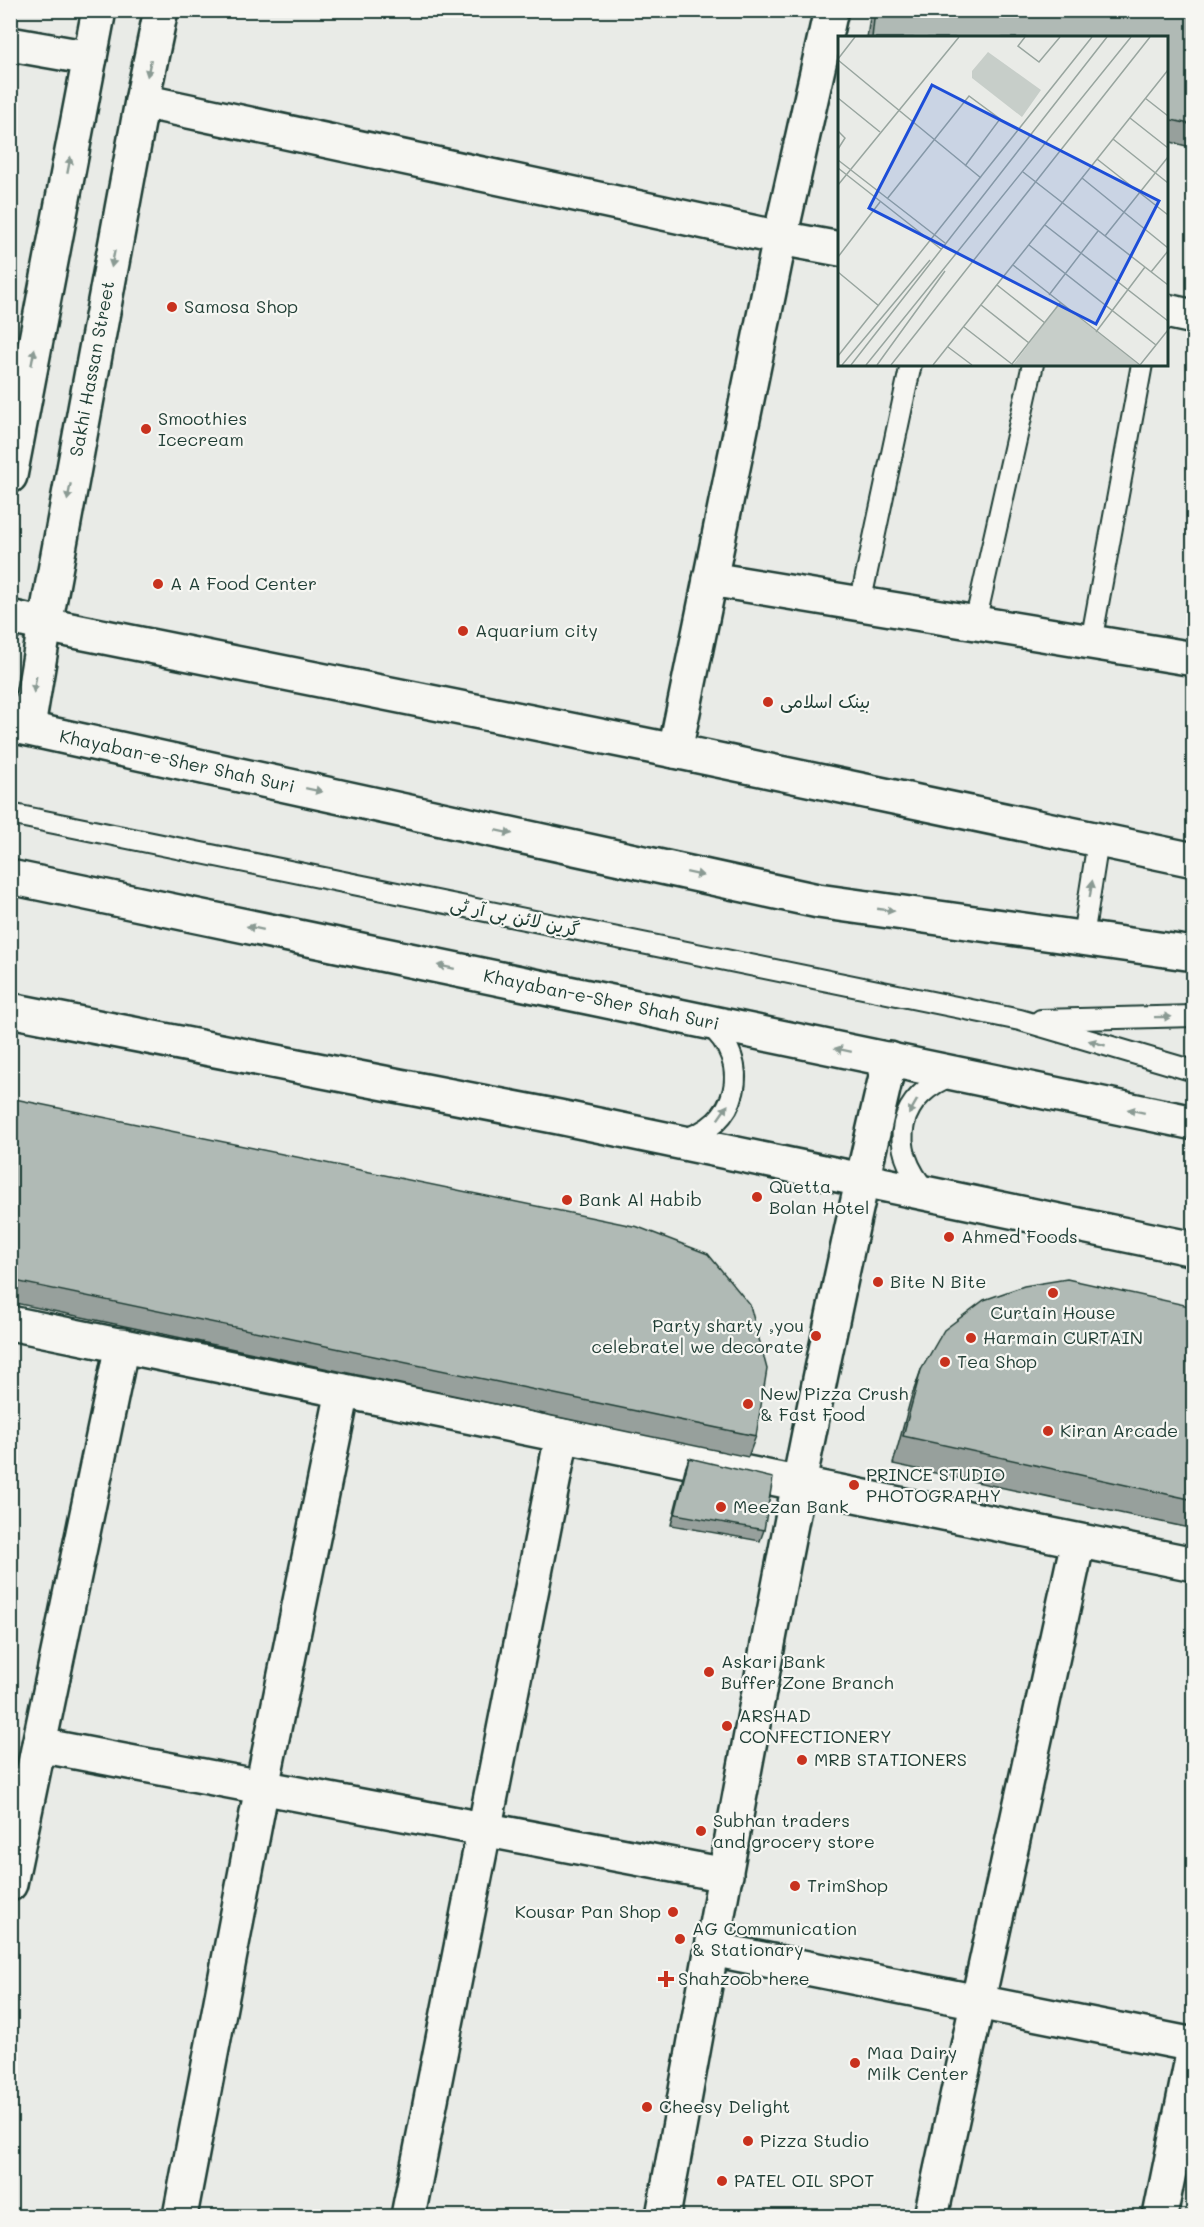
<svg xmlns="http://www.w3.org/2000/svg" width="1204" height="2227" viewBox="0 0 1204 2227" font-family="Mali,'Playpen Sans Arabic',sans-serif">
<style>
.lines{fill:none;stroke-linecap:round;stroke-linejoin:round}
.service-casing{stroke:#1f3d34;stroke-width:24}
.minor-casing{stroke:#1f3d34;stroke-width:38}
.tertiary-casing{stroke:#1f3d34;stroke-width:38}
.secondary-casing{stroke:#1f3d34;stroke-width:38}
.primary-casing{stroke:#1f3d34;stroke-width:38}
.service{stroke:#f6f6f2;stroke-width:20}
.minor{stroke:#f6f6f2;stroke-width:33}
.tertiary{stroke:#f6f6f2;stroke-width:33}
.secondary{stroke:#f6f6f2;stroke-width:33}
.primary{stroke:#f6f6f2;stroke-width:33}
.wall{fill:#97a09c;stroke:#1f3d34;stroke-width:1.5}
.building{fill:#b0bab5;stroke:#1f3d34;stroke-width:1.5}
.oneway{fill:#8a9a93}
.poi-dot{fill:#c8321e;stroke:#f6f6f2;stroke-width:2}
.labels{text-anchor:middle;stroke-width:4.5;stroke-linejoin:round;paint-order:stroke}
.poi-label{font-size:18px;fill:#1f3d34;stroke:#f6f6f2;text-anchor:start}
.street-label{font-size:18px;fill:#1f3d34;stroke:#f6f6f2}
.inset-road{fill:none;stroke:#98a59f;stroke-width:1.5}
.view{fill:#1d4ed8;fill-opacity:0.15;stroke:#1d4ed8;stroke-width:3}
.inset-edge{fill:none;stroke:#1f3d34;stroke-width:3}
</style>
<rect width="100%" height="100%" fill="#e9ebe7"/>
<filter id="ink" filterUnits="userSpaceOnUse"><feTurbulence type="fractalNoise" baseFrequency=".0167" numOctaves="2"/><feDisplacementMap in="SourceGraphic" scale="12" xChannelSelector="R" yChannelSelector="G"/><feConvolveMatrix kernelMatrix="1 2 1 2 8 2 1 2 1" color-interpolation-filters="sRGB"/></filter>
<g filter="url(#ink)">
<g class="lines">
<defs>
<g id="service">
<polyline points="860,604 911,364"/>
<polyline points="975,623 1033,364"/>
<polyline points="1091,642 1142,364"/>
<polyline points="10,814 1020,1020 1194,1071"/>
<polyline points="1083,937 1098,841"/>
<polyline points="1041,1020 1194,1016"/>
<path d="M680,1140C739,1127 754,1062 708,1024"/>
<path d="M927,1192C886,1147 897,1095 955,1074"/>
</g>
<g id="minor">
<polyline points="10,44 90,58"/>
<polyline points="142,101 780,238 840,249"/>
<polyline points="1166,311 1194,317"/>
<polyline points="710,579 1194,659"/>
<polyline points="675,751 780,238 831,10"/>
<polyline points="10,1323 1194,1564"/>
<polyline points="39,1745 726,1875"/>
<polyline points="10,1884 122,1345"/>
<polyline points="712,1949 1194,2045"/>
<polyline points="180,2216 262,1787 343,1391"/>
<polyline points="408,2216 562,1436"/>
<polyline points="931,2216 1078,1541"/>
<polyline points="1160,2216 1194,2049"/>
</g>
<g id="tertiary">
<polyline points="10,476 99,10"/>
<polyline points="10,617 45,625 675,751 1194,860"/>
<path id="s1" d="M28,727L45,625L142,101L161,10"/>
<path d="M663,2216C734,1830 800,1442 890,1059"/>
</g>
<polyline id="secondary" points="10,1010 559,1117 1194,1249"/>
<g id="primary">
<path id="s2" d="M10,725L818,901L1194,954"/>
<path id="s3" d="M10,877L1194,1123"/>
</g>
</defs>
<use href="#service" class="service-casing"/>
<use href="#minor" class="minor-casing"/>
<use href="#tertiary" class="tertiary-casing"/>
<use href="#secondary" class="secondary-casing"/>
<use href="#primary" class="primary-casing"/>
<use href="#service" class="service"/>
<use href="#minor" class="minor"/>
<use href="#tertiary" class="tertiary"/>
<use href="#secondary" class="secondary"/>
<use href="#primary" class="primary"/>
</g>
<g class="wall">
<polygon points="871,10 1194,10 1194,148 1167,141 1167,38 867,38"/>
<polygon points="10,1098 756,1436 748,1457 10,1302"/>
<polygon points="1194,1307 1194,1529 893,1464 911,1398 921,1370"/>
<polygon points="689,1458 764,1530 760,1541 671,1525 685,1469"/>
</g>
<g class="building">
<polygon points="875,10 1194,10 1194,125 1167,119 1167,38 872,38"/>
<polygon points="10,1098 638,1227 708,1254 750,1305 767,1369 756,1436 10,1280"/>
<polygon points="1067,1279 1194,1307 1194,1500 903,1436 921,1370 944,1330 984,1300 1024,1286"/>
<polygon points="689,1458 773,1478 764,1530 675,1514"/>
</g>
<defs><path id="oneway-solid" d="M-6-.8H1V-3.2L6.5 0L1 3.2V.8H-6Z" transform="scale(1.5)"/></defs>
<g class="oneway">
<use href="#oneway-solid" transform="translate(149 68) rotate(102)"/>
<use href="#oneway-solid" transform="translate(69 165) rotate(-79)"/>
<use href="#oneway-solid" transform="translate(113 259) rotate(101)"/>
<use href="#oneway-solid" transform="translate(33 357) rotate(-79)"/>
<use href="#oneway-solid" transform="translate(69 492) rotate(101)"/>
<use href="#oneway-solid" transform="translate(35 684) rotate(99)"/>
<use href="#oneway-solid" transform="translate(314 790) rotate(12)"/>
<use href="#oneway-solid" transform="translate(504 832) rotate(12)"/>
<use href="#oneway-solid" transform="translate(695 874) rotate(12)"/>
<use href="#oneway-solid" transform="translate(1091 889) rotate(-81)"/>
<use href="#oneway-solid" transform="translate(886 910) rotate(8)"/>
<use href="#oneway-solid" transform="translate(255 928) rotate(-168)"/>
<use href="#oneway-solid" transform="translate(446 967) rotate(-168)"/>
<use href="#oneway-solid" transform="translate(1163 1017) rotate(-1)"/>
<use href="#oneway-solid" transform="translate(1097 1043) rotate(-164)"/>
<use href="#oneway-solid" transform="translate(843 1050) rotate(-168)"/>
<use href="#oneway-solid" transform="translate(913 1107) rotate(120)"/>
<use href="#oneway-solid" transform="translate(1136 1111) rotate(-168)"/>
<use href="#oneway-solid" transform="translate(723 1112) rotate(-55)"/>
</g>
</g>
<g class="poi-dot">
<circle cx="172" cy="307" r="6"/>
<circle cx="146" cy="429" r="6"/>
<circle cx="158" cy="584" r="6"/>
<circle cx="463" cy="631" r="6"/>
<circle cx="768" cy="702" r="6"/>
<circle cx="757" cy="1197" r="6"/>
<circle cx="567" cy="1200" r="6"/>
<circle cx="949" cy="1237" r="6"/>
<circle cx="878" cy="1282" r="6"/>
<circle cx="1053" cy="1293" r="6"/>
<circle cx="816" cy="1336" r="6"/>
<circle cx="971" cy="1338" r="6"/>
<circle cx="945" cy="1362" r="6"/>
<circle cx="748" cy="1404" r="6"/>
<circle cx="1048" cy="1431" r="6"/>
<circle cx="854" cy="1485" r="6"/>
<circle cx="721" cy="1507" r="6"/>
<circle cx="709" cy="1672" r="6"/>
<circle cx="727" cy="1726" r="6"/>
<circle cx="802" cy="1760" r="6"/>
<circle cx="701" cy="1831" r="6"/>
<circle cx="795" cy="1886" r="6"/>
<circle cx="673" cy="1912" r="6"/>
<circle cx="680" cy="1939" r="6"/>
<path d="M663 1970h6v6h6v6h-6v6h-6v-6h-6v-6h6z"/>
<circle cx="855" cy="2063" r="6"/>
<circle cx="647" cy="2107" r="6"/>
<circle cx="748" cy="2141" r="6"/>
<circle cx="722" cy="2181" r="6"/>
</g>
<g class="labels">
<g class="poi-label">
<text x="184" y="313">Samosa Shop</text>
<text x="158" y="425">Smoothies<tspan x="158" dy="21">Icecream</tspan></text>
<text x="170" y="590">A A Food Center</text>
<text x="475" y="637">Aquarium city</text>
<text x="780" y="708">بینک اسلامی</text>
<text x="769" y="1193">Quetta<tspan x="769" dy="21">Bolan Hotel</tspan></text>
<text x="579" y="1206">Bank Al Habib</text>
<text x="961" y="1243">Ahmed Foods</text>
<text x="890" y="1288">Bite N Bite</text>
<text x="1053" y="1319" text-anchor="middle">Curtain House</text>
<text x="804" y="1332" text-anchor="end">Party sharty ,you<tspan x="804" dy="21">celebrate| we decorate</tspan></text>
<text x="983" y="1344">Harmain CURTAIN</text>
<text x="957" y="1368">Tea Shop</text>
<text x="760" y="1400">New Pizza Crush<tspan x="760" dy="21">&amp; Fast Food</tspan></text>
<text x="1060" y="1437">Kiran Arcade</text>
<text x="866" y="1481">PRINCE STUDIO<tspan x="866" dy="21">PHOTOGRAPHY</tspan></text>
<text x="733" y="1513">Meezan Bank</text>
<text x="721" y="1668">Askari Bank<tspan x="721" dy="21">Buffer Zone Branch</tspan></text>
<text x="739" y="1722">ARSHAD<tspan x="739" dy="21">CONFECTIONERY</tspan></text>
<text x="814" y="1766">MRB STATIONERS</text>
<text x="713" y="1827">Subhan traders<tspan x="713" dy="21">and grocery store</tspan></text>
<text x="807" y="1892">TrimShop</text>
<text x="661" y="1918" text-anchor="end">Kousar Pan Shop</text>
<text x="692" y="1935">AG Communication<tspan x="692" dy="21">&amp; Stationary</tspan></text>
<text x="678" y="1985">Shahzoob here</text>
<text x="867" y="2059">Maa Dairy<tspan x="867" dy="21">Milk Center</tspan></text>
<text x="659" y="2113">Cheesy Delight</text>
<text x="760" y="2147">Pizza Studio</text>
<text x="734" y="2187">PATEL OIL SPOT</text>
</g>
<g class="street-label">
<text dy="6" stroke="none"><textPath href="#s1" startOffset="364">Sakhi Hassan Street</textPath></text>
<text dy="6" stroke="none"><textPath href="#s2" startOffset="171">Khayaban-e-Sher Shah Suri</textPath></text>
<text transform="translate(515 917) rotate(12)" y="6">گرین لائن بی آر ٹی</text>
<text dy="6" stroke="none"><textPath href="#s3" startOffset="604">Khayaban-e-Sher Shah Suri</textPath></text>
</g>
</g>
<g transform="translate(838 36)">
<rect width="330" height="330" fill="#e9ebe7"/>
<path d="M150,16L203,54L184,81L134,42V35ZM222,267L301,329H175Z" fill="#c7cec9"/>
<path class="inset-road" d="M187,1L180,10L201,26L222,1M0,23L17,1M0,24L143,142M0,62L42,96M307,62L330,80M292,82L330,112M0,95L7,102L0,113M275,103L330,147M259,123L330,179M0,124L107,207M0,132L103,213M185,136L330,249M244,142L330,212M0,149L121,1M49,163L131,60L162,83L127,130M207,189L330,285M267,200L330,121M191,209L318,309M0,221L42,166M175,229L302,329M0,236L41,270M313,236L330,215M159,249L207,287M211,259L260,195M143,269L191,307M126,291L175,329M258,296L307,231M110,311L134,329M0,320L254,1M174,328L222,267M4,329L92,224M13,329L269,1M28,329L293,1M39,329L107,235M53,329L312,1M95,329L330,34M302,329L330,294"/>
<path class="view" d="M94,49L321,165L258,288L31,172Z"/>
<rect width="330" height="330" class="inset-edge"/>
</g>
<rect width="1204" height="2227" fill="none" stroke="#f6f6f2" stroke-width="36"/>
<rect x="18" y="18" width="1168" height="2191" fill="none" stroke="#1f3d34" stroke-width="2" filter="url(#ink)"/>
</svg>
